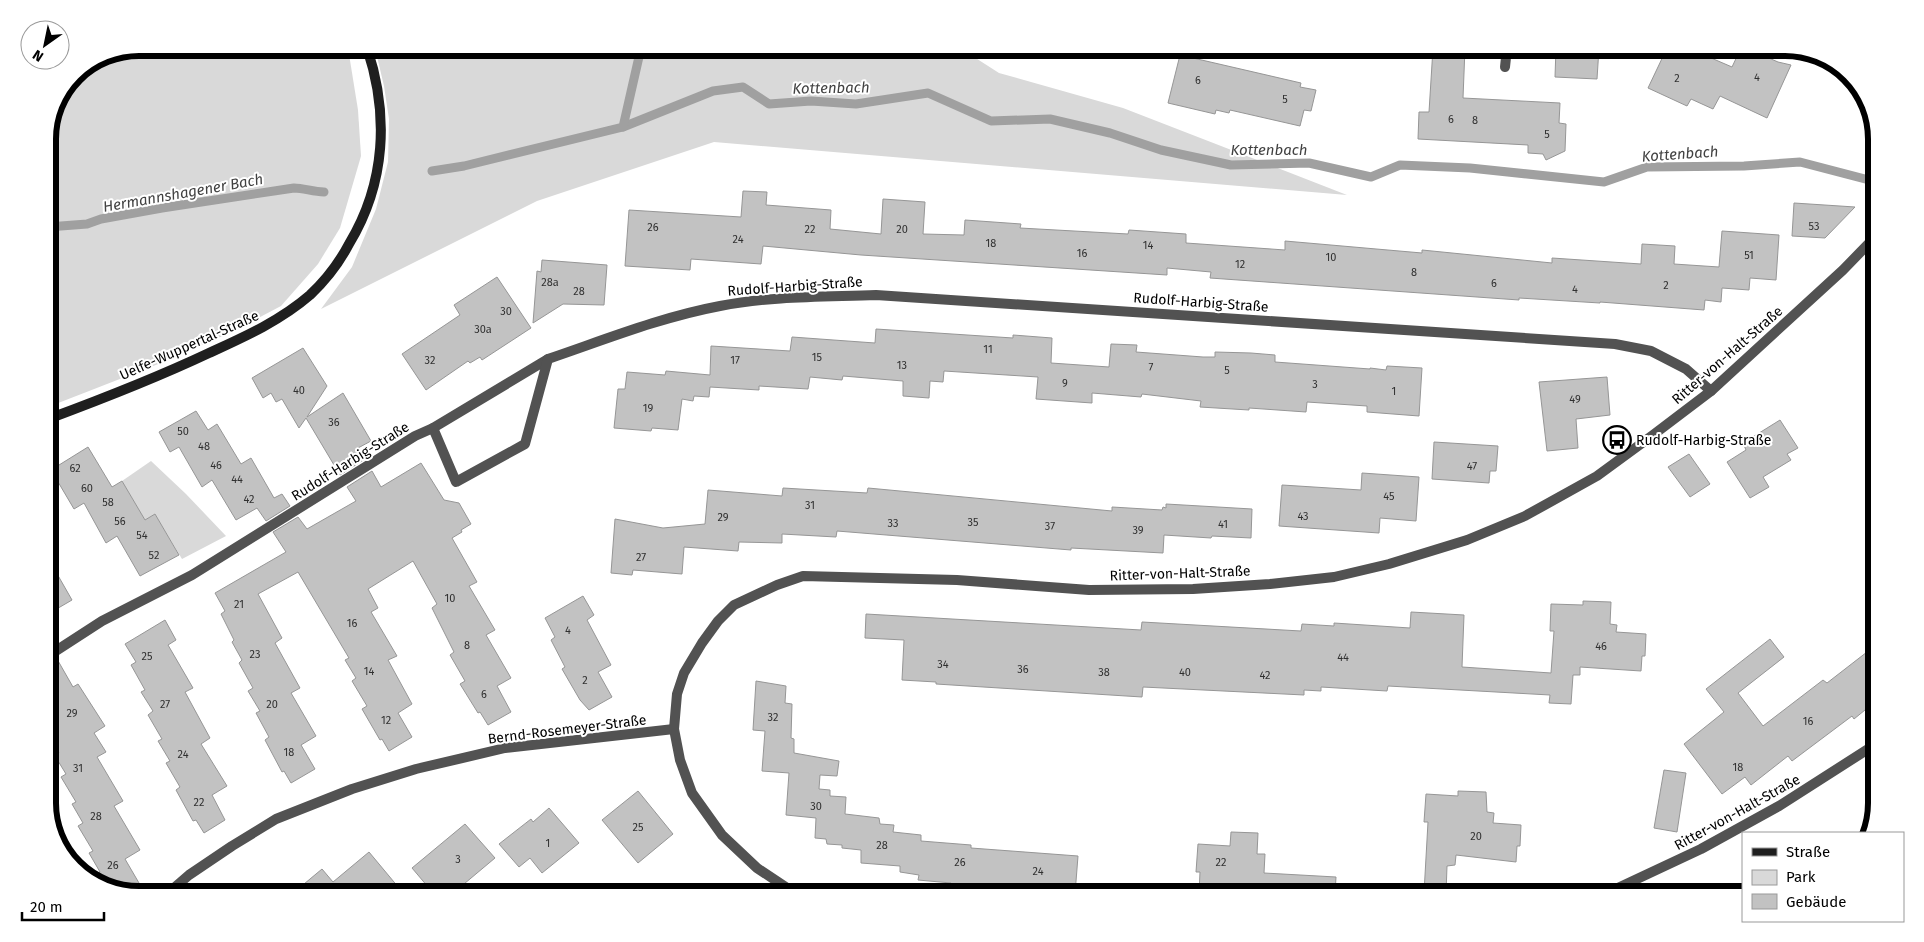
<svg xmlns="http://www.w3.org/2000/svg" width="1924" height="942" viewBox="0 0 1924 942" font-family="'Fira Sans',sans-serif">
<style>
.green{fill:#d9d9d9}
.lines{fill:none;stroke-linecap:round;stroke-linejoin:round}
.stream{stroke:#a0a0a0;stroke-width:9}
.building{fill:#c2c2c2;stroke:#969696}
.minor{stroke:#525252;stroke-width:10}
.secondary{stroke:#1f1f1f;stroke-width:10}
.labels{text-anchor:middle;stroke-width:4;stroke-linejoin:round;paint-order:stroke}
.number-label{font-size:11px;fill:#303030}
.street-label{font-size:14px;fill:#000;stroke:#fff}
.poi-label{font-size:14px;fill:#000;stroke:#fff;text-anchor:start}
.water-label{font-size:15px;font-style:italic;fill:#414141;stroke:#fff}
.rim{fill:none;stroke:#000;stroke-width:6}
</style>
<rect width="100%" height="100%" fill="#fff"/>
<g class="green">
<polygon points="139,48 348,48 358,110 361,156 359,163 340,228 318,264 281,306 234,331 166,361 48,407 48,133 75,74 104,54"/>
<polygon points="375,48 960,48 999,73 1123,108 1347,195 714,142 537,201 321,309 352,267 376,209 388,162 389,119 384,86"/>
<polygon points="151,461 186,494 226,536 182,559 155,514 145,520 122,481"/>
</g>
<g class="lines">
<g class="stream">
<polyline points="623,127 713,91 743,87 769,104 811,101 856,104 928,93 991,121 1050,119 1110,133 1161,150 1231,165 1309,163 1371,177 1400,165 1470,168 1604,182 1647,167 1744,166 1800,162 1869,180"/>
<polyline points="432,171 464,166 623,127 641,48"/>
<path d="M48,227L87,224L101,219L162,208L294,188C304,188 313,192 324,192"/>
</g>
</g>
<g class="building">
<polygon points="1433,48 1465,48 1463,98 1560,103 1559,123 1566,124 1565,151 1546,160 1543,154 1528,153 1528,145 1418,139 1419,112 1429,112"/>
<polygon points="1556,48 1599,48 1597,79 1555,77"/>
<polygon points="1667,48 1688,48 1732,67 1741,48 1746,48 1778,62 1791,65 1767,118 1720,96 1713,109 1691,99 1687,106 1648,88"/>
<polygon points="1180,55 1301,83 1300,87 1316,90 1311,111 1304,110 1300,126 1230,110 1229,113 1216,110 1215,114 1168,103"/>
<polygon points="743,191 767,192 766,205 831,210 830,229 881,234 883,199 925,202 923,234 964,235 965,220 1021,224 1020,228 1128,234 1129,230 1186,234 1186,243 1285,250 1285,241 1422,253 1422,250 1552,263 1552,258 1641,264 1642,244 1675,246 1674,264 1719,267 1722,231 1779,235 1776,280 1750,278 1749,290 1722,288 1721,302 1705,300 1704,310 1600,302 1600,303 1519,298 1519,300 1210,278 1211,272 1167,268 1167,275 861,255 763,246 761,264 691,259 690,270 625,266 629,210 741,217"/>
<polygon points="1794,203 1855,207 1825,238 1792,236"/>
<polygon points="542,260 607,265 604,305 563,304 533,323 537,271 541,272"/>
<polygon points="497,277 531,328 482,360 480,357 470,363 468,361 426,390 402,354 460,315 454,305"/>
<polygon points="876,329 1013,338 1013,335 1052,338 1051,363 1109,367 1111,344 1137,345 1136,352 1203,357 1215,357 1215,352 1251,353 1275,355 1275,362 1370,369 1370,368 1386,370 1387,366 1422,368 1419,416 1367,412 1367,406 1307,402 1306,412 1249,408 1249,410 1200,407 1201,401 1142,394 1141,397 1092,393 1092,403 1036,399 1038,377 944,371 943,382 930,381 929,398 903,396 903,381 843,376 842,380 810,377 808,389 759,386 759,390 710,387 709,397 694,396 693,401 682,399 678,430 652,428 651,431 614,428 618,389 625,389 627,372 665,375 666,371 710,375 711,346 790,351 792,337 875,343"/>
<polygon points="303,348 327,386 307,417 343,393 371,441 358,448 365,459 340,475 306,418 299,428 282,399 276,402 271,393 263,398 252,378"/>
<polygon points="1607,377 1610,415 1576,419 1578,448 1547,451 1539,382"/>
<polygon points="196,411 208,430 217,424 241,464 251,458 274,498 282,494 290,506 266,521 257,508 236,520 212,480 202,487 179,447 170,452 159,432"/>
<polygon points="1780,420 1798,448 1787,454 1791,460 1763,477 1769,487 1750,498 1727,462 1746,450 1743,443"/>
<polygon points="1434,442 1498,446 1496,471 1490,471 1489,483 1432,479"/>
<polygon points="88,447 112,487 122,481 145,520 155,514 179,555 140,576 117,536 106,543 84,503 74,509 51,470"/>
<polygon points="1689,454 1710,484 1690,497 1668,467"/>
<polygon points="421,463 444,500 459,503 471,524 461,530 462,532 452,538 477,582 469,586 495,630 486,635 511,678 497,686 511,712 488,725 480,712 478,713 460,684 465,681 450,655 454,652 432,608 437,604 413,561 368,589 378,608 371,612 397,656 388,660 412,704 398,713 412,737 389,751 382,739 380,740 362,709 367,706 352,681 356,678 345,660 349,658 298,572 258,594 282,638 275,643 300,688 291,693 316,736 301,745 315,769 291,783 284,771 282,772 265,740 269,737 256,713 260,711 248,691 253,688 239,663 242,660 232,642 234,640 221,614 225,611 215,593 286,552 273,532 298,517 307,529 356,501 347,487 372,471 381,487"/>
<polygon points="1362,473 1419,477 1416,521 1380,518 1379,533 1279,526 1282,485 1361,490"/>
<polygon points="783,488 867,493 868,488 1112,511 1112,507 1162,510 1163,507 1166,508 1166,504 1252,509 1251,538 1212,536 1211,538 1164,535 1163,553 1071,548 1071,550 837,531 836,537 782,534 782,543 739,542 738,551 684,547 682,574 633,570 632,575 611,573 615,519 663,528 705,524 708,490 782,496"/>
<polygon points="48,558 72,600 48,614"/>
<polygon points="583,596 594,615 587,620 611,665 598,672 612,697 589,710 580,700 562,669 565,667 551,640 555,637 545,618"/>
<polygon points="1583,601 1611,602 1610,624 1617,625 1616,632 1646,634 1645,656 1642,656 1641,671 1580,667 1580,675 1573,675 1571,704 1549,703 1550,695 1388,686 1387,691 1321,687 1321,691 1304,690 1304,695 1143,687 1142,697 936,684 936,682 902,680 904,640 865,638 866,614 1141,630 1142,622 1301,631 1302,624 1334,626 1334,623 1410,628 1411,612 1464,615 1462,667 1551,673 1554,631 1550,631 1551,604 1583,605"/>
<polygon points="165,620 176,640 168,645 193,688 185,692 210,738 201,744 227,786 212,795 225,820 204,833 196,820 193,821 176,790 180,787 166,763 170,761 158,741 162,739 148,715 153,711 141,692 145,690 131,665 136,662 125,644"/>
<polygon points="1770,639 1784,657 1738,693 1763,726 1823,680 1827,683 1876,645 1876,701 1854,719 1852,716 1792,761 1788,756 1751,785 1745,777 1722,794 1684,744 1724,712 1706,689"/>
<polygon points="57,659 73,687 78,684 105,726 94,733 106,752 97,757 123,801 114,806 140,850 125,859 139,883 125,891 99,885 91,878 100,872 89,853 93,851 78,826 83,823 72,804 76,802 61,777 66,774 55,756 59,753 48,735 48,663"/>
<polygon points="756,681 786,686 785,703 792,704 791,738 794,739 794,753 839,761 837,776 820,775 819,789 830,790 830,796 846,797 845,814 879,818 880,824 894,825 893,832 921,835 921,841 971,845 971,848 1078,856 1075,894 951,885 951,883 918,880 919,875 900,872 900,866 861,863 861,850 842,848 842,845 827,844 826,839 815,838 816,818 786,815 789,773 762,771 765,731 753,730"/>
<polygon points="1664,770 1686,773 1677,832 1654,828"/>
<polygon points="638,791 673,834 638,863 602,820"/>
<polygon points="1458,791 1486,792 1487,812 1494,813 1493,823 1521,825 1520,846 1517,846 1516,862 1456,855 1455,865 1447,866 1446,894 1424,893 1428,822 1424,822 1426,794 1458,796"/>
<polygon points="549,808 579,843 542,873 530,858 519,867 499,844 531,819 533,822"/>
<polygon points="465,824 495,858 452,894 434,894 412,868"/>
<polygon points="1231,832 1258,833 1257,854 1265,854 1264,873 1336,877 1335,894 1199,894 1200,872 1196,872 1198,844 1230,846"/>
<polygon points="369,852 404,894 292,894 322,869 333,882"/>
</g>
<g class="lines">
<g class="minor">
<polyline points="1505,67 1507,48"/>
<polyline points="433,428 548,359"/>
<path d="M48,656L102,621L192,575L415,436L433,428L456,482L525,444L548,359C604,340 661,317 720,306C771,296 824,297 876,295L1615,344L1651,351L1686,369L1711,391"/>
<polyline points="167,894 189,875 232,846 276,819 352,789 416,769 505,748 674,729"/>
<polyline points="796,894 757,868 722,835 692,793 680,760 674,729 677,694 684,673 702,643 718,621 734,605 777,585 803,576 957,580 1089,590 1193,589 1270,584 1334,577 1389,564 1467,540 1525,516 1597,476 1653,435 1711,391 1843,270 1876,236"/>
<polyline points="1605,894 1701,849 1779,806 1876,744"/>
</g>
<path class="secondary" d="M48,419C102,399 156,378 209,353C244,337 280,321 310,295C326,280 339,263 349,244C386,183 389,114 367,48"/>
</g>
<defs>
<symbol id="bus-ring" viewBox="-11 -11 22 22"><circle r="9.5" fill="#fff" stroke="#000" stroke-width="1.5"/><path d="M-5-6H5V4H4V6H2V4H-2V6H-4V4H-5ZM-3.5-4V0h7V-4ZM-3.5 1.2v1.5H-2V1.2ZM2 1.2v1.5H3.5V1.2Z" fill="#000"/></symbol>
</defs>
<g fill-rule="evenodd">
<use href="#bus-ring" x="1601" y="424" width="32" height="32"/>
</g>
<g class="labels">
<g class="number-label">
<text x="1757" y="81">4</text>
<text x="1677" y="82">2</text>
<text x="1198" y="84">6</text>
<text x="1285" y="103">5</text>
<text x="1451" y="123">6</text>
<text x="1475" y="124">8</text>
<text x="1547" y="138">5</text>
<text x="1814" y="230">53</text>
<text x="653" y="231">26</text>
<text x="810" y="233">22</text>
<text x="902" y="233">20</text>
<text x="738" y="243">24</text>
<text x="991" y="247">18</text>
<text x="1148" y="249">14</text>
<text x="1082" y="257">16</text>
<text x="1749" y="259">51</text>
<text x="1331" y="261">10</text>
<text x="1240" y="268">12</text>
<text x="1414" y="276">8</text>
<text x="550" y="286">28a</text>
<text x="1494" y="287">6</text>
<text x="1666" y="289">2</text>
<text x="1575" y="293">4</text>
<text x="579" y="295">28</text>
<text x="506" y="315">30</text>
<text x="483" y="333">30a</text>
<text x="988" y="353">11</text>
<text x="817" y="361">15</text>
<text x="430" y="364">32</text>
<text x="735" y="364">17</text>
<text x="902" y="369">13</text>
<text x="1151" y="371">7</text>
<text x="1227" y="374">5</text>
<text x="1065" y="387">9</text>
<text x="1315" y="388">3</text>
<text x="299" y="394">40</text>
<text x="1394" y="395">1</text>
<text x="1575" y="403">49</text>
<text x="648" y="412">19</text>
<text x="334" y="426">36</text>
<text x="183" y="435">50</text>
<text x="204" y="450">48</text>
<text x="216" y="469">46</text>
<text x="1472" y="470">47</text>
<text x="75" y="472">62</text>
<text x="237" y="483">44</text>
<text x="87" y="492">60</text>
<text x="1389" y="500">45</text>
<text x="249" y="503">42</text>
<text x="108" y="506">58</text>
<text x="810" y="509">31</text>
<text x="1303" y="520">43</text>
<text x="723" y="521">29</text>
<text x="120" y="525">56</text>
<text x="973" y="526">35</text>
<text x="893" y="527">33</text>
<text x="1223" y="528">41</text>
<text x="1050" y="530">37</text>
<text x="1138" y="534">39</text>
<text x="142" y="539">54</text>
<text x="154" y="559">52</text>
<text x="641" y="561">27</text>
<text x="450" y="602">10</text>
<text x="239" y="608">21</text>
<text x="352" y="627">16</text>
<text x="568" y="634">4</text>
<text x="467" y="649">8</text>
<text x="1601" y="650">46</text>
<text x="255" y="658">23</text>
<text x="147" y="660">25</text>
<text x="1343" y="661">44</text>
<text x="943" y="668">34</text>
<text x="1023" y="673">36</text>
<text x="369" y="675">14</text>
<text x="1104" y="676">38</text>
<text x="1185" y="676">40</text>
<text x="1265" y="679">42</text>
<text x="585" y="684">2</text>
<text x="484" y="698">6</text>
<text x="165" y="708">27</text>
<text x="272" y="708">20</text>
<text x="72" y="717">29</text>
<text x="773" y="721">32</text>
<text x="386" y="724">12</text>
<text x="1808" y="725">16</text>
<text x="289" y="756">18</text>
<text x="183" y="758">24</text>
<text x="1738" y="771">18</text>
<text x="78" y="772">31</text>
<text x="199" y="806">22</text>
<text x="816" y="810">30</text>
<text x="96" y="820">28</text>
<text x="638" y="831">25</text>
<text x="1476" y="840">20</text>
<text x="548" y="847">1</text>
<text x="882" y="849">28</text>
<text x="458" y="863">3</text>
<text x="960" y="866">26</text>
<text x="1221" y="866">22</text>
<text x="113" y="869">26</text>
<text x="1038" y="875">24</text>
</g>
<g class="street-label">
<text transform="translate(795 286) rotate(-4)" y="5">Rudolf-Harbig-Straße</text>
<text transform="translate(1201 302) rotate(4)" y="5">Rudolf-Harbig-Straße</text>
<text transform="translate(189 345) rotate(-24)" y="5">Uelfe-Wuppertal-Straße</text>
<text transform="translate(1727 355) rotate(-41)" y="5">Ritter-von-Halt-Straße</text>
<text transform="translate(350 461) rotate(-32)" y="5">Rudolf-Harbig-Straße</text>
<text transform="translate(1180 573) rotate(-2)" y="5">Ritter-von-Halt-Straße</text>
<text transform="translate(567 729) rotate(-7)" y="5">Bernd-Rosemeyer-Straße</text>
<text transform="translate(1737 812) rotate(-29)" y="5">Ritter-von-Halt-Straße</text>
</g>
<g class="poi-label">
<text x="1636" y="445">Rudolf-Harbig-Straße</text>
</g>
<g class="water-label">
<text transform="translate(831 88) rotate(-1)" y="5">Kottenbach</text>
<text x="1269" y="155">Kottenbach</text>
<text transform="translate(1680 154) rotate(-4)" y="5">Kottenbach</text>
<text transform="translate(183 193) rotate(-10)" y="5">Hermannshagener Bach</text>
</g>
</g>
<path d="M0 0H1924V942H0ZM139 56H1785A83 83 0 0 1 1868 139V803A83 83 0 0 1 1785 886H139A83 83 0 0 1 56 803V139A83 83 0 0 1 139 56Z" fill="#fff" fill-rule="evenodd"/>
<path class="rim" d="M139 56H1785A83 83 0 0 1 1868 139V803A83 83 0 0 1 1785 886H139A83 83 0 0 1 56 803V139A83 83 0 0 1 139 56Z"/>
<rect x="1742" y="832" width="162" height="90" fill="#ffffff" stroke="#999999"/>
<rect x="1752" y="848" width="25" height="8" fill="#1f1f1f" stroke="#999999"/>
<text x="1786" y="857" font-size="15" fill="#000000">Straße</text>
<rect x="1752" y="870" width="25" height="15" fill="#d9d9d9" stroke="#999999"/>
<text x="1786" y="882" font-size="15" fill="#000000">Park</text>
<rect x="1752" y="894" width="25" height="15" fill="#c2c2c2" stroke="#999999"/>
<text x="1786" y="907" font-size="15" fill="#000000">Gebäude</text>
<g transform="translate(45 45) rotate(213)"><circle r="24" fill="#ffffff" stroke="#999999"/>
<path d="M0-4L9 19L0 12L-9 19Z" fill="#000000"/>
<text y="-8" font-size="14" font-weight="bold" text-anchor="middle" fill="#000000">N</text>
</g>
<path d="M22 912v8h82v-8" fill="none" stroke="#000000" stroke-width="2.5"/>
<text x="30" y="912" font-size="15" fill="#000000" stroke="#ffffff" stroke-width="4" paint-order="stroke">20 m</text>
</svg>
